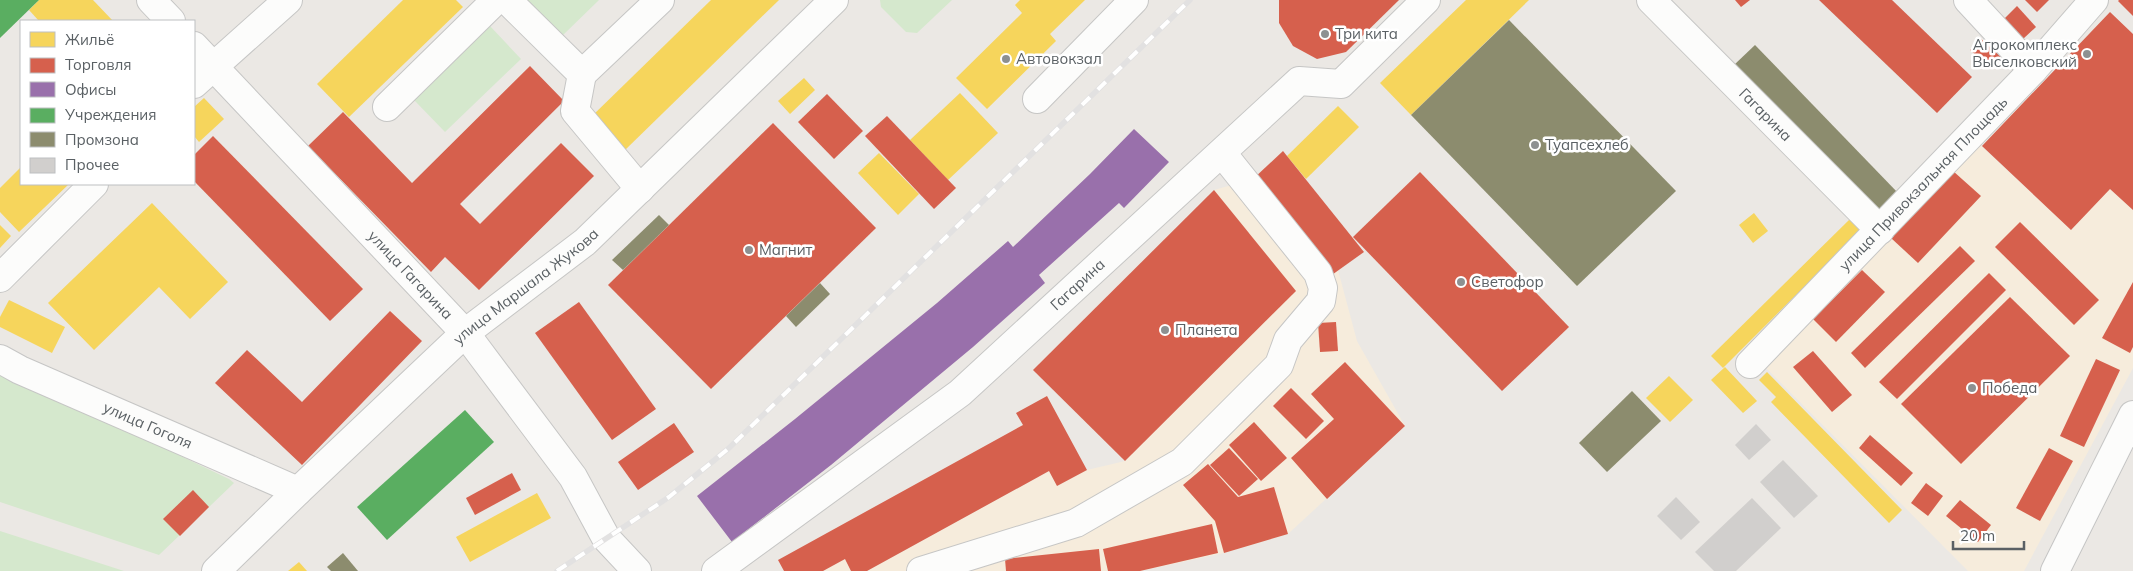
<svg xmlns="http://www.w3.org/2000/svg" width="2133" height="571" viewBox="0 0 2133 571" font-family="Mulish,sans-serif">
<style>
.commercial{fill:#f6ecdc}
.green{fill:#d5e8cd}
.homes{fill:#f6d55c}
.shops{fill:#d6604d}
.offices{fill:#9970ab}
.public{fill:#5aae61}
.industry{fill:#8c8c6e}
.building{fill:#d1cfcd}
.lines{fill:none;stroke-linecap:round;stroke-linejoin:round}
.minor-casing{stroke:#c6c6c5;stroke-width:30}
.minor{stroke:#fcfcfb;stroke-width:28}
.rail-casing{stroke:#e2e1e1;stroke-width:5.5}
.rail{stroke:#fff;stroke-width:4;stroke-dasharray:11;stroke-linecap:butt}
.poi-dot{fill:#8d9091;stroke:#fff;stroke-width:2}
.labels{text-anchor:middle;stroke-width:5;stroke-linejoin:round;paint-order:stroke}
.poi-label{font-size:15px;fill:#5a6064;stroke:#fff;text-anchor:start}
.street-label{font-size:15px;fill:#5a6064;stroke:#fff}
</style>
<rect width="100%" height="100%" fill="#ebe8e4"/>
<g class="commercial">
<polygon points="1977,142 2071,230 2110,189 2133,210 2133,368 2024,571 1968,571 1764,366"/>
<polygon points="1253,179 1338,270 1357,341 1405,426 1288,534 1224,553 1140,571 867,571 1049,471 1057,486 1087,470 1125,461 1295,291 1214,190"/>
<polygon points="845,559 851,571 823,571"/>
</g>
<g class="green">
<polygon points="527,0 599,0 562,36"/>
<polygon points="880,0 952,0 917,33 906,32 881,7"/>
<polygon points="490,26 521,59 445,132 414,100"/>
<polygon points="0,370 229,479 234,483 159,555 0,502"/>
<polygon points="0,531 124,571 0,571"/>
</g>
<g class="homes">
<polygon points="39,0 93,0 113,21 39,21 29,10"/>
<polygon points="403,0 456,0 463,7 349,117 317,84"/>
<polygon points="711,0 779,0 623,152 590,118"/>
<polygon points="1020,0 1085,0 1050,34 1056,41 987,109 956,78 1022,13 1015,5"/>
<polygon points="1466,0 1529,0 1411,115 1380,83"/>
<polygon points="804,78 815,90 790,114 778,101"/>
<polygon points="960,93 998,133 948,180 910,140"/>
<polygon points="204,98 224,119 199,142 194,136 194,107"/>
<polygon points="1338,106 1359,127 1306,179 1287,156"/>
<polygon points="879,153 919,194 898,215 858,173"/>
<polygon points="21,167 21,184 69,184 19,232 0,212 0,188"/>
<polygon points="152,203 228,282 190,319 159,287 94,350 48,303"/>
<polygon points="1754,213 1768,231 1753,243 1739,225"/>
<polygon points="1850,219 1861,230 1723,368 1711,356"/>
<polygon points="0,225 11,236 0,248"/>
<polygon points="9,300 65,327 52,353 0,327 0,317"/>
<polygon points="1725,367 1757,401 1743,413 1711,380"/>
<polygon points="1767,372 1902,510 1889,523 1771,402 1776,397 1759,380"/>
<polygon points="1669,376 1693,400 1670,422 1646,398"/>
<polygon points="537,493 551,518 470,562 456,537"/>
<polygon points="299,562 307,571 288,571"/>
</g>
<g class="shops">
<polygon points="1279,0 1399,0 1346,52 1317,59 1293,46 1279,23"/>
<polygon points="1735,0 1750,0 1741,7"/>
<polygon points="1819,0 1892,0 1972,77 1937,113"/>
<polygon points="2025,0 2049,0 2037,12"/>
<polygon points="2119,0 2133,0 2133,16 2118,1"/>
<polygon points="2017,6 2036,27 2023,39 2004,19"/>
<polygon points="2110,12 2133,34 2133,210 2110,189 2071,230 1982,146"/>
<polygon points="1981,39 2001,57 1990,68 1970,50"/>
<polygon points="530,66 564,101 460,204 480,224 561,143 594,176 479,290 445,257 431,272 308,146 343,112 412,183"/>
<polygon points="827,94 863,131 834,159 798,122"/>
<polygon points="887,116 956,188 934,209 865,136"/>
<polygon points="773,123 876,228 711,389 608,285"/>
<polygon points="213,136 363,289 330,321 194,181 194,155"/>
<polygon points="1283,151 1364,252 1329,277 1253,179"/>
<polygon points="1953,171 1981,196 1918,263 1891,238"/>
<polygon points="1420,172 1569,327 1502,391 1353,237"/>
<polygon points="1214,190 1296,291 1125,461 1033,370"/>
<polygon points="2020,222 2099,300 2074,325 1995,247"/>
<polygon points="1960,246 1975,261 1865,368 1851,353"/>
<polygon points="1862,270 1885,292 1836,342 1813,319"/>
<polygon points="1989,273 2006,290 1897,399 1879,382"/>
<polygon points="2133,282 2133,347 2130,353 2102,338"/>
<polygon points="2010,297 2070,356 1961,464 1901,404"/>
<polygon points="579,302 656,409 612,440 535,333"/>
<polygon points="390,311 422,341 302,465 215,383 247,350 302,402"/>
<polygon points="1336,322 1338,351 1320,352 1318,323"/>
<polygon points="1813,351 1852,395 1832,412 1793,367"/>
<polygon points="2096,359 2120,370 2084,447 2060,436"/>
<polygon points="1345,362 1405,426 1327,499 1291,458 1334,419 1311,394"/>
<polygon points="1291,388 1324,421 1306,439 1273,406"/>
<polygon points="1047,396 1087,470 1057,486 1049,471 867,571 851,571 845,559 823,571 784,571 778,560 1023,425 1016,413"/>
<polygon points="1254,422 1287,458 1261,481 1229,445"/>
<polygon points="674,423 694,452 638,490 618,462"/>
<polygon points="1870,435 1913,473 1901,486 1859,448"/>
<polygon points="1229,448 1258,479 1239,496 1210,465"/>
<polygon points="2049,448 2073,461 2040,521 2016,508"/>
<polygon points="1208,464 1238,497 1274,487 1288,534 1224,553 1215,521 1183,485"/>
<polygon points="512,473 521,490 475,515 466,498"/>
<polygon points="1926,483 1943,496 1928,516 1911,503"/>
<polygon points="193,490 209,507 180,536 163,519"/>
<polygon points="1960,500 1991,525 1978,542 1946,516"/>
<polygon points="1212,524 1218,553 1140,571 1108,571 1103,549"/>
<polygon points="1099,549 1101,571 1006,571 1005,559"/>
</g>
<polygon class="offices" points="1134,129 1169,162 1124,208 1119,203 1039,275 1045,283 973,347 831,465 732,542 697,496 795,419 937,303 1008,241 1013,247 1090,174"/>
<g class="public">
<polygon points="0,0 39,0 0,38"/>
<polygon points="465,410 494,442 387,540 357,507"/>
</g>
<g class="industry">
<polygon points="1509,20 1676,191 1577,286 1411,115"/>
<polygon points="1755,45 1899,194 1880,215 1734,65"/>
<polygon points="659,215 669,225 623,270 612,260"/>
<polygon points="820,283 830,294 796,327 786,316"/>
<polygon points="1632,391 1661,421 1607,472 1579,443"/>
<polygon points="343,553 358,571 331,571 327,567"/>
</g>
<g class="building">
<polygon points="1756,424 1771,440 1749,460 1735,445"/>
<polygon points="1783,460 1818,496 1794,518 1760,482"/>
<polygon points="1676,497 1700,522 1681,540 1657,516"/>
<polygon points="1752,498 1781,528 1736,571 1714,571 1695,552"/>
</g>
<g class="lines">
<defs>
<g id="minor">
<polyline points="151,0 171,21"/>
<polyline points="507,0 582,74 575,111 640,189"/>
<path id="s1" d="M1651,0L1880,230"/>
<polyline points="1968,0 2033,70"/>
<path id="s2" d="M194,46L465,333L573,477L606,538L637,571"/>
<polyline points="582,74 660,0"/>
<polyline points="194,84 288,0"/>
<polyline points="1037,99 1134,0"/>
<polyline points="387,107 496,0"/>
<polyline points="0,278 94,184"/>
<path id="s3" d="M0,359L20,370L298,491"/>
<path id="s4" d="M1750,364L2033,70L2094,0"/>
<path id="s5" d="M216,571L298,491L465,333L585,242L834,0"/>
<path id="s6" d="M716,571L960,393L1299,81L1341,84L1426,0"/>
<polyline points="921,571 1076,523 1182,462 1279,365 1288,340 1321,301 1323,288 1318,273 1222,153"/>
<polyline points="2055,571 2133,415"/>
</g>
</defs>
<use href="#minor" class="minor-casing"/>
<use href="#minor" class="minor"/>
<defs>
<polyline id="rail" points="557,571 669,497 728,449 1190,0"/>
</defs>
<use href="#rail" class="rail-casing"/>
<use href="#rail" class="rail"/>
</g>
<g class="poi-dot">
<circle cx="1325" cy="34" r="5"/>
<circle cx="2087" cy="54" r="5"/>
<circle cx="1006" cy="59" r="5"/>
<circle cx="1535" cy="145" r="5"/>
<circle cx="749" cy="250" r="5"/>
<circle cx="1461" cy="282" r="5"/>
<circle cx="1165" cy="330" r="5"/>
<circle cx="1972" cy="388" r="5"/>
</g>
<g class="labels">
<g class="poi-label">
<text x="1335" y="39">Три кита</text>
<text x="2077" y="50" text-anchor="end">Агрокомплекс<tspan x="2077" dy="17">Выселковский</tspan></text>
<text x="1016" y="64">Автовокзал</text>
<text x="1545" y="150">Туапсехлеб</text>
<text x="759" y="255">Магнит</text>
<text x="1471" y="287">Светофор</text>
<text x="1175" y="335">Планета</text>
<text x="1982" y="393">Победа</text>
</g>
<g class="street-label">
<text dy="5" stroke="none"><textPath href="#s1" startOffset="162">Гагарина</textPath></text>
<text dy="5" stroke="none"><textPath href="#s4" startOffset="250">улица Привокзальная Площадь</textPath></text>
<text dy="5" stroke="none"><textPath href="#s2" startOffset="315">улица Гагарина</textPath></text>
<text dy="5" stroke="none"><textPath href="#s6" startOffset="462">Гагарина</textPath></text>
<text dy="5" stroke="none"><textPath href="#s5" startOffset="421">улица Маршала Жукова</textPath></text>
<text dy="5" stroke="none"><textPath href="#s3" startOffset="162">улица Гоголя</textPath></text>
</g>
</g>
<rect x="20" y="20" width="175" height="165" fill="#ffffff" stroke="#bdbfc1"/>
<rect x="30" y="32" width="25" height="15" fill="#f6d55c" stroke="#bdbfc1"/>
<text x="65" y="45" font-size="15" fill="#5a6064">Жильё</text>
<rect x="30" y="58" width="25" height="15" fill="#d6604d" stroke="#bdbfc1"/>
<text x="65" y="70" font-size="15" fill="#5a6064">Торговля</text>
<rect x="30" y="82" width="25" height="15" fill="#9970ab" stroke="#bdbfc1"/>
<text x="65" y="95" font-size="15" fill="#5a6064">Офисы</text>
<rect x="30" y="108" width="25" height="15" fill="#5aae61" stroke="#bdbfc1"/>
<text x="65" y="120" font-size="15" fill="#5a6064">Учреждения</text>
<rect x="30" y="132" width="25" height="15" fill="#8c8c6e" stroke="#bdbfc1"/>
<text x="65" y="145" font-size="15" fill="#5a6064">Промзона</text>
<rect x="30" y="158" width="25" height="15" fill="#d1cfcd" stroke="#bdbfc1"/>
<text x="65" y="170" font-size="15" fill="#5a6064">Прочее</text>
<path d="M1953 541v8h71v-8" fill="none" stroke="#5a6064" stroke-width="2.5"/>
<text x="1960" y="541" font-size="15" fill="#5a6064" stroke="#ffffff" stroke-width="4" paint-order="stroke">20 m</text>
</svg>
